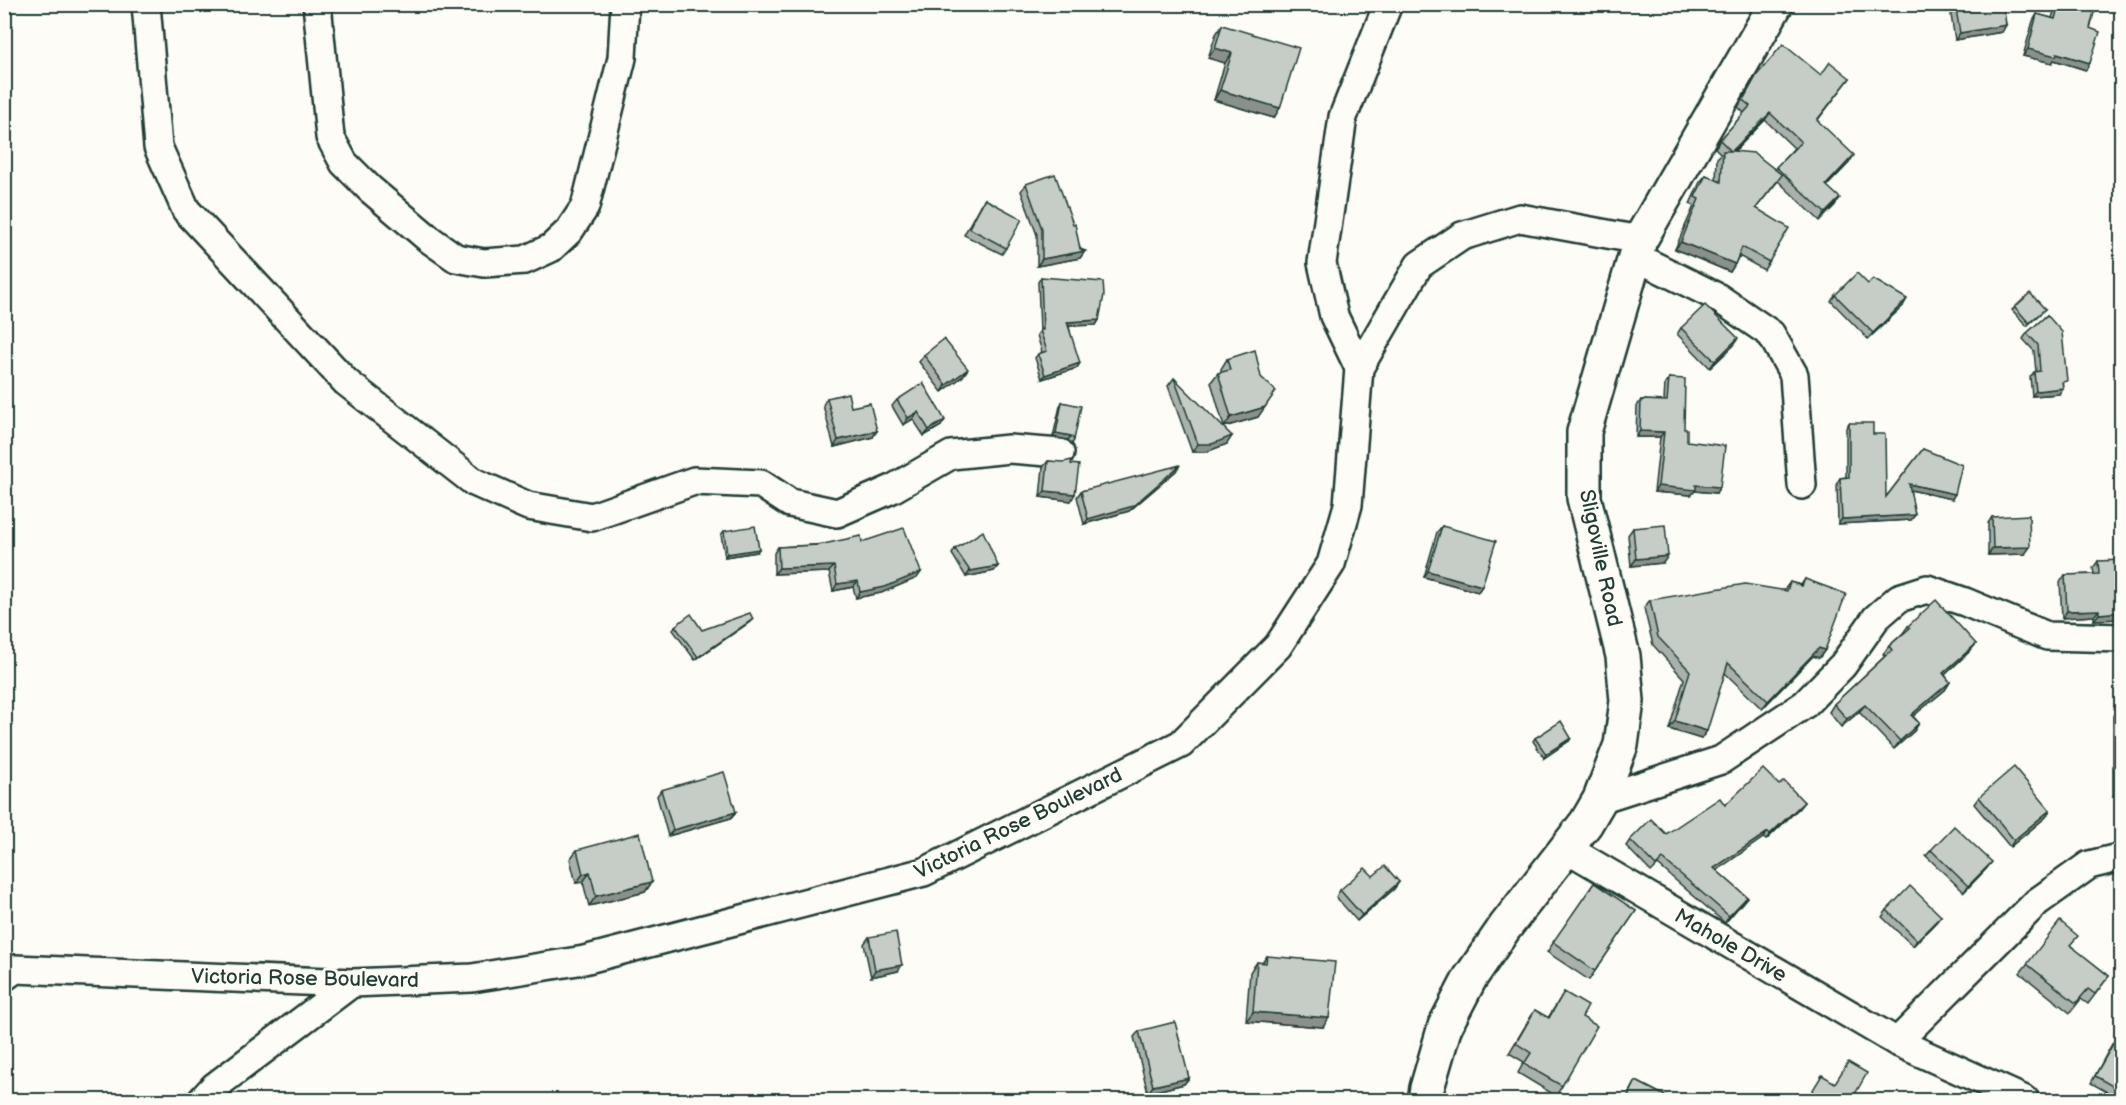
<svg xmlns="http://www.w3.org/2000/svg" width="2126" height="1105" viewBox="0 0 2126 1105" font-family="'Balsamiq Sans',sans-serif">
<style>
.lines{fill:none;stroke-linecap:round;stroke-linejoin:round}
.street-casing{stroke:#1f3d34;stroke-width:32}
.secondary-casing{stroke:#1f3d34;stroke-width:38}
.street{stroke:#fdfcf7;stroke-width:27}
.secondary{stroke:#fdfcf7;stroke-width:33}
.wall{fill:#aab0ab;stroke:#1f3d34;stroke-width:1.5;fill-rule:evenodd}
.shaded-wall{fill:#8b908b;stroke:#1f3d34;stroke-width:1.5}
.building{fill:#c6cdc7;stroke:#1f3d34;stroke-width:1.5}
.labels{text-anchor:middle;stroke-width:6;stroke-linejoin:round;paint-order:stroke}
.street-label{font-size:21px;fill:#1f3d34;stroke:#fdfcf7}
</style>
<rect width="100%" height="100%" fill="#fdfcf7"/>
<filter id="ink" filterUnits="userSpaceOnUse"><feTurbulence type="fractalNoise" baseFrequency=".0167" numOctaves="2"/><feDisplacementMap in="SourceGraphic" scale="12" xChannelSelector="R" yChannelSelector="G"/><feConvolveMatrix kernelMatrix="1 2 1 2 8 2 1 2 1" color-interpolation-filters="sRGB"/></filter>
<g filter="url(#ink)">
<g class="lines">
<defs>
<g id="street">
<polyline points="146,4 158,147 186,210 346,382 474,482 528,506 592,517 694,481 761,484 790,503 837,513 892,489 951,455 1009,449 1060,453"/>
<polyline points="317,4 330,137 344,163 370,189 429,239 456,258 484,263 525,260 551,248 569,231 585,207 622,58 625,4"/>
<polyline points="1634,256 1717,297 1771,334 1794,375 1802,485"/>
<polyline points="1359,368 1334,316 1322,263 1343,117 1388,4"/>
<polyline points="1600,799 1721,760 1805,704 1843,665 1876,618 1899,598 1927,589 1965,602 2047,636 2122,638"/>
<polyline points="1566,848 1897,1042 2025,1100"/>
<polyline points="4,977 15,969 352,983 472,978 584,960 924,872 1181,744 1278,646 1331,564 1348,505 1359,368 1419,265 1462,236 1520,218 1640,240"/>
<polyline points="1897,1042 2037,902 2089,865 2122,857"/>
<polyline points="202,1100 214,1087 352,983"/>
</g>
<polyline id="secondary" points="1425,1100 1427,1088 1445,1026 1470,978 1505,927 1586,823 1600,799 1621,745 1627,701 1623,656 1584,498 1584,432 1640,240 1776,4"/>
</defs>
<use href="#street" class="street-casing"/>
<use href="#secondary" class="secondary-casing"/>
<use href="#street" class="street"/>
<use href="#secondary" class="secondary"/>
</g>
<g class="wall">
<polygon points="1963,4 2003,4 2006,25 2002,32 1955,40 1951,15 1956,9 1964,8"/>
<polygon points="2056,4 2096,4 2090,28 2086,70 2054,60 2052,63 2023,56 2033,21 2037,14 2052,18"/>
<polygon points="1222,25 1274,118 1214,100 1225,63 1208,58 1216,34"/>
<path d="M1757,75H1821L1850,78L1817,121L1849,163L1827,186L1835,205L1820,221L1778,181L1756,208L1769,262L1764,270L1739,256L1735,264L1730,272L1675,249L1694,206L1690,204L1700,182L1706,175L1716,180L1717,158L1721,154L1715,148L1720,140L1744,113L1738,107ZM1765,120L1794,148L1775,169L1734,152Z"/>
<polygon points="1026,184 1073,224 1080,249 1085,251 1080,258 1037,266 1037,235 1021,191"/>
<polygon points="985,199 1006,248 1002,254 964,235 980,205"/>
<polygon points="1041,277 1099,320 1096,325 1069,326 1077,368 1042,379 1035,358 1038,354 1042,352 1037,335 1040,331 1038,282"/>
<polygon points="1868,284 1903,306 1868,339 1831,301 1835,295"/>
<polygon points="2015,307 2045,309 2042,312 2027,326 2012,310"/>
<polygon points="2047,315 2063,386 2059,394 2032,396 2030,377 2034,372 2036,372 2034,351 2023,339 2027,333"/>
<polygon points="1681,328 1734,345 1710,368 1677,334"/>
<polygon points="924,355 963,376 942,392 919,362"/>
<polygon points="1227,359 1258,417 1224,427 1211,382 1218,373 1221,372 1221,369"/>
<polygon points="1174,378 1227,444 1206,452 1192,452 1168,386"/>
<polygon points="1669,378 1687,441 1716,493 1695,491 1691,495 1654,492 1660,437 1636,437 1637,406 1641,400 1664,401 1665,384"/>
<polygon points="827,398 851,407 873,437 834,447 823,405"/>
<polygon points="897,400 941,426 924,436 913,419 903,425 892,406"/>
<polygon points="1062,402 1074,440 1072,444 1068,440 1053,437 1060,406"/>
<polygon points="1849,423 1873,434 1886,497 1923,449 1952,499 1910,490 1915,515 1911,520 1838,524 1837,483 1840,478 1846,477 1846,428"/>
<polygon points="1048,461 1071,464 1071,501 1040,497 1043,467"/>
<polygon points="1176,471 1129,511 1084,524 1077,497 1081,491"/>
<polygon points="1992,517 2025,554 1988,555 1988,523"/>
<polygon points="1442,526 1482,586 1478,592 1424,577 1437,532"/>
<polygon points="1633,528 1663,563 1631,566 1628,535"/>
<polygon points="724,531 757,552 725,557 721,535"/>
<polygon points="862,542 921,572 917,578 881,593 856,598 853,587 833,591 829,572 774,574 774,553 778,547"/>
<polygon points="955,549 998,566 994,571 966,577 952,554"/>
<polygon points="2098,561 2121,619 2094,620 2094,616 2062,618 2060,582 2065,575 2094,574 2093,568"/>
<polygon points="1805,579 1825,650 1819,658 1813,656 1762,709 1725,673 1701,739 1669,729 1684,679 1653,645 1644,608 1650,600 1784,590 1790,582 1801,585"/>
<polygon points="750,622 695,660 673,630 675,626 702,630"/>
<polygon points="1908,626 1976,644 1970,651 1945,675 1950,682 1945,690 1913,716 1919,723 1914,731 1894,749 1859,712 1841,727 1829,712 1834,704 1885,656 1883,654 1889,646 1903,633"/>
<polygon points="2119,706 2121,795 2113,796 2113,716"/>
<polygon points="1535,738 1569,741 1544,758 1533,741"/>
<polygon points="1779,785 1804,802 1799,808 1766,840 1763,838 1716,870 1747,897 1725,923 1658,865 1651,872 1626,846 1630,840 1666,834 1725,805"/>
<polygon points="661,790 731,818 668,836 657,796"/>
<polygon points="1979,797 2050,810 2046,817 2010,847 1974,804"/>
<polygon points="577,850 652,882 645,892 589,906 583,882 576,883 570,859"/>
<polygon points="1931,850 1987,868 1964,892 1926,856"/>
<polygon points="1373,876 1399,882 1394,889 1357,921 1336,897 1340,890"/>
<polygon points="1594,883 1636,911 1589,980 1547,952"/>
<polygon points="1887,910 1941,916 1936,922 1913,946 1882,917"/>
<polygon points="869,937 898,971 871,977 864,944"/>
<polygon points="2071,946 2109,976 2088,1004 2081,999 2070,1013 2020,973 2027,964"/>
<polygon points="1267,956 1323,1027 1246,1021 1250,972 1257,962 1262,963"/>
<polygon points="1564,992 1582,1017 1562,1086 1556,1096 1518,1073 1524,1062 1509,1053 1535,1010 1548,1018"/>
<polygon points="1139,1031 1189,1078 1184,1084 1148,1093 1134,1037"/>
<polygon points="2117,1037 2121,1040 2121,1100 2091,1083 2112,1044"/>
<polygon points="1636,1081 1675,1101 1625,1101"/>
</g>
<g class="shaded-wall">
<polygon points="1837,4 1861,4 1859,8"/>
<polygon points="2006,25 2002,32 1955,40 1960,33"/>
<polygon points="1215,48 1232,53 1225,63 1208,58"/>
<polygon points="2028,49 2057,53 2090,63 2086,70 2054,60 2052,63 2023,56"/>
<polygon points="1220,90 1280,108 1274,118 1214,100"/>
<polygon points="1770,113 1765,120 1726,159 1732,151"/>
<polygon points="1854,155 1849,163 1821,192 1826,185"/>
<polygon points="1840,198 1835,205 1820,221 1825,213"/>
<polygon points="1681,242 1735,264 1730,272 1675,249"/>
<polygon points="1085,251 1080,258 1037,266 1042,259"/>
<polygon points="1907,299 1903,306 1868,339 1873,333"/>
<polygon points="1099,320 1096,325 1064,326 1067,322"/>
<polygon points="1738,338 1734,345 1710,368 1715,361"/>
<polygon points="1080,363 1077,368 1042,379 1045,375"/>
<polygon points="968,369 963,376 942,392 946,385"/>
<polygon points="2063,388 2059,394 2032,396 2036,391"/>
<polygon points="1265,407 1258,417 1224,427 1231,417"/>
<polygon points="918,412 913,419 903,425 908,418"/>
<polygon points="945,420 941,426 924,436 929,430"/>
<polygon points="877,431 873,437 834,447 838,440"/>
<polygon points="1640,431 1664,432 1660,437 1636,437"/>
<polygon points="1056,433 1071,436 1068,440 1053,437"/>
<polygon points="1232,436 1227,444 1206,452 1192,452 1198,444"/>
<polygon points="1180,465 1176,471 1129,511 1084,524 1088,519"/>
<polygon points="1909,484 1955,494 1952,499 1906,489"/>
<polygon points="1696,485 1720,487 1716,493 1695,491 1691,495 1654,492 1658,486"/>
<polygon points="1045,491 1075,494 1071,501 1040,497"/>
<polygon points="1915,515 1911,520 1838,524 1842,519"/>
<polygon points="2030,547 2025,554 1988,555 1993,548"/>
<polygon points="759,549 757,552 725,557 727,554"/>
<polygon points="1668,556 1663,563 1631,566 1636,559"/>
<polygon points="834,566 829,572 774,574 779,568"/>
<polygon points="998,566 994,571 966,577 970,571"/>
<polygon points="1428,571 1482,586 1478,592 1424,577"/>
<polygon points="921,572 917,578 881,593 856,598 860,592"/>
<polygon points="858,581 853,587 833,591 837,584"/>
<polygon points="2099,610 2094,616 2062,618 2067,611"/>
<polygon points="2121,612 2121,619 2094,620 2099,614"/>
<polygon points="753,619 750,622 695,660 698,657"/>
<polygon points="1976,644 1970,651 1938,681 1943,673"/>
<polygon points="1819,648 1825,650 1819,658 1813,656 1762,709 1768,701"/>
<polygon points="1950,682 1945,690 1906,722 1911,715"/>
<polygon points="1865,705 1859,712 1841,727 1847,719"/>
<polygon points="1675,721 1707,731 1701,739 1669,729"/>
<polygon points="1919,723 1914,731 1894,749 1900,741"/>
<polygon points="1571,738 1569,741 1544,758 1546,754"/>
<polygon points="2120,786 2121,786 2121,795 2113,796"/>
<polygon points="1804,802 1799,808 1766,840 1770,834"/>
<polygon points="2050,810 2046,817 2010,847 2014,840"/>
<polygon points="736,812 731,818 668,836 673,830"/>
<polygon points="1768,832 1763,838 1710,875 1714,868"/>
<polygon points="1992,862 1987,868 1964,892 1968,886"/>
<polygon points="590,872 583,882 576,883 583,874"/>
<polygon points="652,882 645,892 589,906 596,896"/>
<polygon points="1399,882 1394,889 1357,921 1362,915"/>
<polygon points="1747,897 1742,903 1725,923 1729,916"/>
<polygon points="1941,916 1936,922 1913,946 1917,940"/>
<polygon points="902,965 898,971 871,977 875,970"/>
<polygon points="1253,1012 1329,1018 1323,1027 1246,1021"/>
<polygon points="1189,1078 1184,1084 1148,1093 1153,1086"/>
</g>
<g class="building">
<polygon points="1969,4 2003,4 2006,25 1960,33 1956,9 1969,7"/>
<polygon points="2059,4 2096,4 2090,28 2100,32 2090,63 2057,53 2056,56 2028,49 2037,14 2055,19"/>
<polygon points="1222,25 1299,48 1280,108 1220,90 1232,53 1215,48"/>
<polygon points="1783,44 1821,75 1830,62 1850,78 1817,120 1854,155 1826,185 1840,198 1825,213 1776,167 1801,142 1770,113 1732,151 1754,153 1782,175 1756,208 1789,228 1769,262 1742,247 1735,264 1681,242 1699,199 1695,197 1706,175 1721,182 1723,151 1731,151 1720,140 1750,106 1743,100 1757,75"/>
<polygon points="1055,174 1073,224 1075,224 1080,249 1085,251 1042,259 1042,229 1026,184"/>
<polygon points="985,199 1022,219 1006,248 969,228"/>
<polygon points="1857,273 1868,284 1873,279 1907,299 1873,333 1835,295"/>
<polygon points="1041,277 1103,282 1104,295 1099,320 1067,322 1080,363 1045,375 1038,354 1047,351 1040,330 1043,330"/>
<polygon points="2030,293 2045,309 2029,323 2015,307"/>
<polygon points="1705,305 1738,338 1715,361 1681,328"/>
<polygon points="2047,315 2062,332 2067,381 2062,382 2063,388 2036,391 2034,372 2040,371 2038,345 2027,333"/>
<polygon points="944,339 968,369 946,385 924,355"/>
<polygon points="1255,350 1261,377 1276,391 1265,407 1231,417 1218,373 1230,370 1227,359"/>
<polygon points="1174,378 1232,436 1212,444 1198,444"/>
<polygon points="1669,378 1685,379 1684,429 1687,429 1687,441 1725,446 1720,487 1696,485 1696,490 1658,486 1664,432 1640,431 1641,400 1667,401"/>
<polygon points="923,383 945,420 929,430 918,412 908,418 897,400"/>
<polygon points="848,393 851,407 870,403 877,431 838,440 827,398"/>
<polygon points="1062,402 1081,406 1074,440 1071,436 1056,433"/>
<polygon points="1849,423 1873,423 1873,434 1885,434 1886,497 1923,449 1962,465 1955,494 1909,484 1915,515 1842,519 1840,478 1849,477"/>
<polygon points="1072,460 1071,464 1079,465 1075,494 1045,491 1048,461 1063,462"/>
<polygon points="1180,465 1133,506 1088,519 1081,491"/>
<polygon points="2029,515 2030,547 1993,548 1992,517"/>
<polygon points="1665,525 1668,556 1636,559 1633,528"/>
<polygon points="755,526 759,549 727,554 724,531"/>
<polygon points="1442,526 1496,541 1482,586 1428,571"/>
<polygon points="904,528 921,572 885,587 860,592 858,581 837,584 834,566 779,568 778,547 819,545 861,536 862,542"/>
<polygon points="983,531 998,566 970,571 955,549"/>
<polygon points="2121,560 2121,612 2099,614 2099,610 2067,611 2065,575 2099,574 2098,561"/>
<polygon points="1805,579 1846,594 1825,650 1819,648 1768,701 1728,663 1707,731 1675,721 1690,671 1658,637 1650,600 1745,584 1787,591 1790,582 1802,586"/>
<polygon points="1936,600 1976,644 1943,673 1950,682 1911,715 1919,723 1900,741 1865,705 1847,719 1834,704 1892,650 1889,646 1910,628 1908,626"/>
<polygon points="750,613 753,619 698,657 675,626 691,614 702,630"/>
<polygon points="2119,706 2121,706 2121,786 2120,786"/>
<polygon points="1561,721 1571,738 1546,754 1535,738"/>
<polygon points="2014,767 2050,810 2014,840 1979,797"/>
<polygon points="1763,769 1779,785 1784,781 1804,802 1770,834 1768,832 1714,868 1747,897 1729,916 1663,859 1656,866 1630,840 1651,819 1666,834 1720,798 1725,805"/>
<polygon points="724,772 736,812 673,830 661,790"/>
<polygon points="1954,826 1992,862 1968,886 1931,850"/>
<polygon points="640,833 652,882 596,896 590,872 583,874 577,850"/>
<polygon points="1385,866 1399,882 1362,915 1340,890 1365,868 1373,876"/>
<polygon points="1594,883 1636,911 1595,971 1553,942"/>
<polygon points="1910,886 1941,916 1917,940 1887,910"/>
<polygon points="2060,921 2078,936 2070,945 2109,976 2095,994 2088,989 2076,1003 2027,964"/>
<polygon points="896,932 902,965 875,970 869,937"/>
<polygon points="1267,956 1335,962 1329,1018 1253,1012 1257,962 1266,963"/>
<polygon points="1564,992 1588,1006 1582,1017 1597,1026 1562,1086 1524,1064 1531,1053 1516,1043 1535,1010 1549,1018"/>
<polygon points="1175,1022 1189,1078 1153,1086 1139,1031"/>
<polygon points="2117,1037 2121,1040 2121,1091 2095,1076"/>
<polygon points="1848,1062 1867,1073 1851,1101 1806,1101 1822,1075 1835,1083"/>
<polygon points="1636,1081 1675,1101 1626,1101"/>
</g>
</g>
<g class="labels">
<g class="street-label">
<text transform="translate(1601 558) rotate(78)" y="7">Sligoville Road</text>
<text transform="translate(1018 823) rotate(-26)" y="7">Victoria Rose Boulevard</text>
<text transform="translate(1731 945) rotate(30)" y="7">Mahole Drive</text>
<text transform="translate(305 978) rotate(1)" y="7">Victoria Rose Boulevard</text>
</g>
</g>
<rect width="2126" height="1105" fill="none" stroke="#fdfcf7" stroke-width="24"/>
<rect x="12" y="12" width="2102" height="1081" fill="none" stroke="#1f3d34" stroke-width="2" filter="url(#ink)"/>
</svg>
